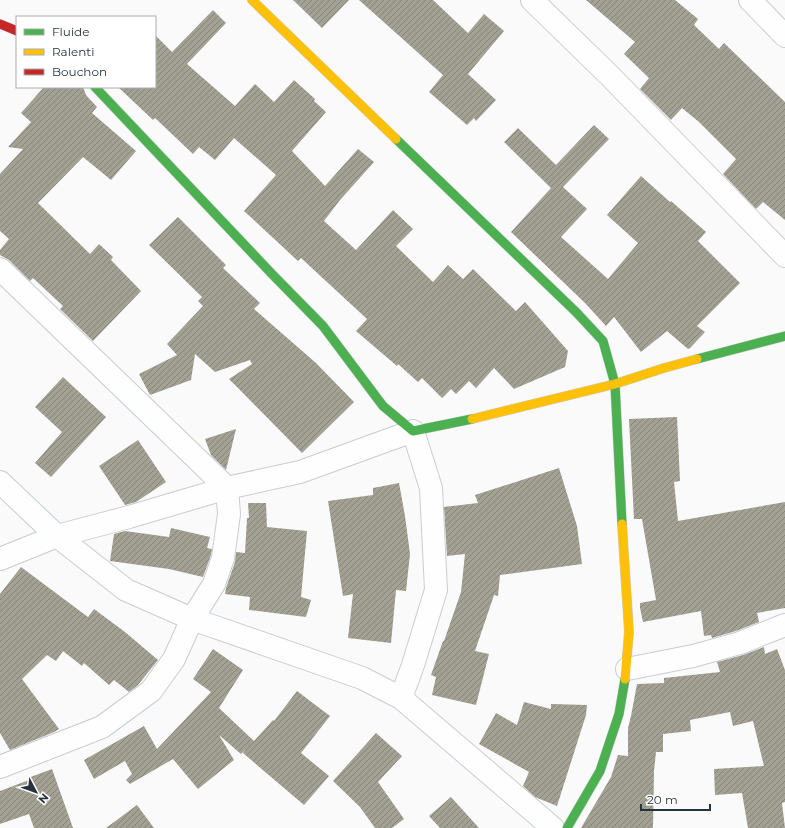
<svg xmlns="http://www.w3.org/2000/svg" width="785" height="828" viewBox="0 0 785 828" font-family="Montserrat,sans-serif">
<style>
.building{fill:url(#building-hatch)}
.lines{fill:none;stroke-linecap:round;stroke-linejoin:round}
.street-casing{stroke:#c8cdd2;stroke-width:24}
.fast-casing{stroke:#c8cdd2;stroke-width:10}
.slow-casing{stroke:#c8cdd2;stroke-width:10}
.jam-casing{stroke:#c8cdd2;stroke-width:10}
.street{stroke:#fefefe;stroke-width:22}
.fast{stroke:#4caf50;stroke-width:9}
.slow{stroke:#ffc107;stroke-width:9}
.jam{stroke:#c62828;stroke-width:9}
</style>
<defs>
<pattern id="building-hatch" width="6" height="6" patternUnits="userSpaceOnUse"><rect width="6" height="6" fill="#a3a193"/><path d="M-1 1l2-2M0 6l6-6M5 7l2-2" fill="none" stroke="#858479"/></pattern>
</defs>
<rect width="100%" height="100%" fill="#fafafa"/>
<g class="building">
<polygon points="293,0 349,0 322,28"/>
<polygon points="359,0 433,0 468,33 484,14 504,31 468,74 496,100 476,121 474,118 467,125 429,92 443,75"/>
<polygon points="586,0 675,0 698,19 694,25 719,49 724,43 785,102 785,220 763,202 756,209 723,174 736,159 699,122 682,108 671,120 640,89 649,78 624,54 635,42"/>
<polygon points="213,10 226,23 187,64 235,106 255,84 274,102 294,80 315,99 314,101 326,112 292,151 325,186 358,149 374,162 340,200 324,221 356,250 393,210 413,229 396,246 433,282 448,265 463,279 473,269 516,311 525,302 568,351 565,367 514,389 494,368 476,388 469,381 456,394 451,389 442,398 422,378 418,382 398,364 397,366 356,331 367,319 301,258 298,261 244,211 276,175 234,138 215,160 199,147 193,154 155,118 153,120 118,87 155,87 155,35 172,52"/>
<polygon points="44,87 83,87 86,95 97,107 92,113 136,151 111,180 83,157 38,203 90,254 99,244 113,257 111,260 141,291 93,341 60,309 63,306 33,278 30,281 9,260 0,255 0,250 9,239 0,231 0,174 23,149 8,147 31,122 21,113"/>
<polygon points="594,125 609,139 563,187 587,209 561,237 608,279 638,243 607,215 641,176 670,202 671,201 706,232 698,241 740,283 697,326 705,332 690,348 688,349 667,331 641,352 614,317 606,326 585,303 511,232 551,188 504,142 518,128 556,165"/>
<polygon points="178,217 226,265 223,268 260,303 254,309 316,363 354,402 302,453 229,379 252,364 250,360 215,372 195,354 191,380 150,395 139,374 177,355 167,344 203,306 198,301 202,297 149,245"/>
<polygon points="63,377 106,417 51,477 35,463 62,432 35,407"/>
<polygon points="677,417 680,481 674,482 678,521 785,502 785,608 757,613 759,622 736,631 712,638 711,635 704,636 701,611 643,622 640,608 640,603 656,600 642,519 634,519 629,419"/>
<polygon points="236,429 226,470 211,455 205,439"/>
<polygon points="138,440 166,482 136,502 125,505 99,466"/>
<polygon points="559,468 577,526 582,564 500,575 498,596 494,595 475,651 489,654 476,705 432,695 436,677 431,675 443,641 444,641 461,592 465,554 447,556 444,507 478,503 475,495"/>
<polygon points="399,483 405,516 410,554 406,591 396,590 391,643 348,638 353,594 343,596 328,501 373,495 373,488"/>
<polygon points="248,503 266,503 267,527 307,531 301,597 311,600 306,617 249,610 250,597 225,594 226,588 235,562 236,552 245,553 247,518 249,518"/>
<polygon points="171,528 210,537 207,548 212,549 211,555 203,577 169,569 110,561 114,534 125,531 169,537"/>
<polygon points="21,567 88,617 94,609 125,632 158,660 138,685 129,692 114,680 109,685 84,663 82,666 63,651 56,661 47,655 22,679 59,729 54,732 10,750 0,733 0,594"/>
<polygon points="764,647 765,654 777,649 785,670 785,802 782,803 785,828 748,828 742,793 715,795 714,769 764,766 753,721 733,726 730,712 690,720 691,731 663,734 663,752 656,752 654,771 653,828 581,828 611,777 618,755 628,756 628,728 631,716 637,684 664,683 664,678 720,672 717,662 743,655"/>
<polygon points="213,649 243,670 219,708 254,741 273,720 274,721 297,691 330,716 301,753 329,776 304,805 243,753 246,749 241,754 219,735 234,760 198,789 173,759 130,784 126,780 132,774 125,761 94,779 84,760 144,726 157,749 211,692 193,679"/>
<polygon points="524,702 551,709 551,704 587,705 586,715 557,806 535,797 523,786 529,772 479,744 496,713 517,725"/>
<polygon points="376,733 402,756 378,782 404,819 392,828 375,828 360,807 333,781"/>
<polygon points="52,769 73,828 34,828 29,814 0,824 0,791 29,780 28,778"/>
<polygon points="451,797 479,828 440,828 429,816"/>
<polygon points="137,805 154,828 106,828"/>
</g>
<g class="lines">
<defs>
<g id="street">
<polyline points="532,0 610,76 785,256"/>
<polyline points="750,0 785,36"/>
<polyline points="0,269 227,488 229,514 223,558 214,584 192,619 174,659 151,691 102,727 0,767"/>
<polyline points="0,482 57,536 126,590 192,619 362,678 401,698"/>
<polyline points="0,559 57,536 129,517 227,488 300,472 413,431 431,488 436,590 413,665 401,698 553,828"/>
<polyline points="627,669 693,656 740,643 785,625"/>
</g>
<g id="fast">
<polyline points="95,87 272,274 323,326 383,406 413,431 472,419"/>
<polyline points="396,139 576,312 603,341 615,384 622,524"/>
<polyline points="697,359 785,336"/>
<polyline points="567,828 600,771 619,714 625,679"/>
</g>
<g id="slow">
<polyline points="252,0 396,139"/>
<polyline points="472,419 615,384 664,368 697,359"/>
<polyline points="622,524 629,632 625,679"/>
</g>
<polyline id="jam" points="0,24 17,31"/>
</defs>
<use href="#street" class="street-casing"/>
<use href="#fast" class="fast-casing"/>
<use href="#slow" class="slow-casing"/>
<use href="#jam" class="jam-casing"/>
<use href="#street" class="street"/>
<use href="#fast" class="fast"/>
<use href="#slow" class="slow"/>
<use href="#jam" class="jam"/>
</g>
<rect x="16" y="16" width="140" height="72" fill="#ffffff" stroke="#a8adb1"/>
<rect x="24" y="29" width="20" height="6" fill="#4caf50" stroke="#a8adb1"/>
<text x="52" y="36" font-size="12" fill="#26323c">Fluide</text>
<rect x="24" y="49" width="20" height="6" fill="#ffc107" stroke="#a8adb1"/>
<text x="52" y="56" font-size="12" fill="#26323c">Ralenti</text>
<rect x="24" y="69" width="20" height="6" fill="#c62828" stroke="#a8adb1"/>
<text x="52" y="76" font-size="12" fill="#26323c">Bouchon</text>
<g transform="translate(36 792) rotate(131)" stroke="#ffffff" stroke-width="3" paint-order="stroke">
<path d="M0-3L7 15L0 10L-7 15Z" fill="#26323c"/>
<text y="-6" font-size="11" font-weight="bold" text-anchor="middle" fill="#26323c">N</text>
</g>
<path d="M641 804v6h69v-6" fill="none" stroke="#26323c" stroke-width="2"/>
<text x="647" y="804" font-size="12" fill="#26323c" stroke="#ffffff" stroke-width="3" paint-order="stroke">20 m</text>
</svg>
